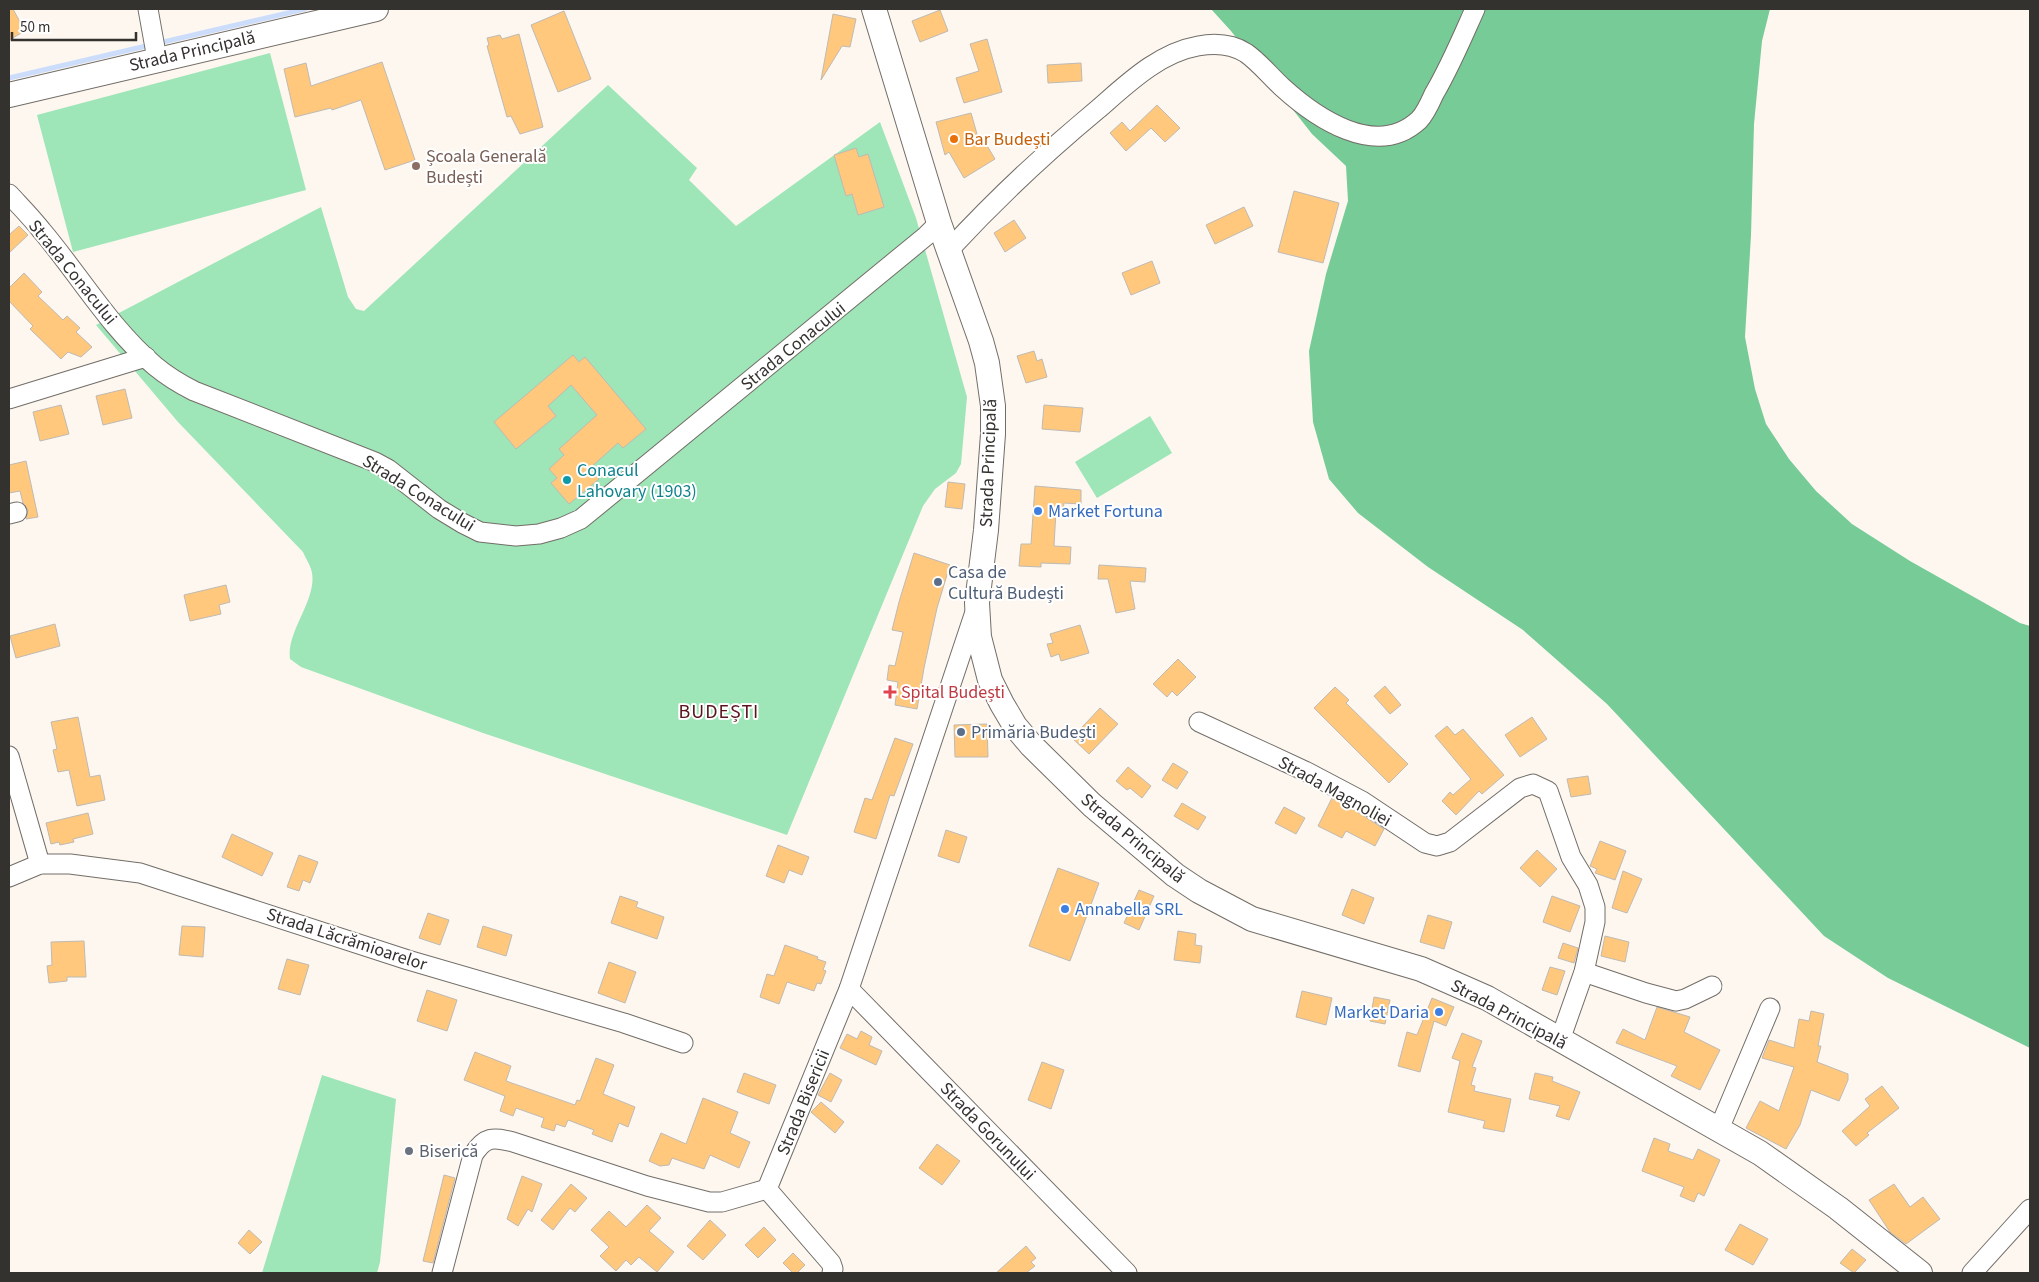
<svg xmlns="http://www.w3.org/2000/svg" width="2039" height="1282" viewBox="0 0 2039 1282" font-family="'Source Sans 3',sans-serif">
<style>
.green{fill:#9ee5b7}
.forest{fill:#76cb97}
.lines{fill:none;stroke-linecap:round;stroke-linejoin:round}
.stream{stroke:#ccddfb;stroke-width:5}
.building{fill:#ffc87d;stroke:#bfbab3}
.minor-casing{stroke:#726d67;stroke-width:21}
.major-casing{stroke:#726d67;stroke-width:26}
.minor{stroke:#fff;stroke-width:19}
.major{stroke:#fff;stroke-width:24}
.food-dot{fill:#e8710a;stroke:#fff;stroke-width:2}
.education-dot{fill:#8d6e63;stroke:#fff;stroke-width:2}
.culture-dot{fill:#0f9aa8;stroke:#fff;stroke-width:2}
.shop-dot{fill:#3f7fe0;stroke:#fff;stroke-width:2}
.service-dot{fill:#5c6f8a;stroke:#fff;stroke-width:2}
.health-dot{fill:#e0444e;stroke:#fff;stroke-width:2}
.worship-dot{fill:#6b7280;stroke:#fff;stroke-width:2}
.labels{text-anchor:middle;stroke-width:4;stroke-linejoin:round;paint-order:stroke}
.street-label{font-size:18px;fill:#34322f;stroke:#fff}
.food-label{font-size:18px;fill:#c56008;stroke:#fff;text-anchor:start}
.education-label{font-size:18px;fill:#785e54;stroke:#fff;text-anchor:start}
.culture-label{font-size:18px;fill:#0d838f;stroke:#fff;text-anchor:start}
.shop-label{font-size:18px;fill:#366cbe;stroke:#fff;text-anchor:start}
.service-label{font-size:18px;fill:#4e5e75;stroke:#fff;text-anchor:start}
.health-label{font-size:18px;fill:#be3a42;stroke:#fff;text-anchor:start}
.worship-label{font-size:18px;fill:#5b616d;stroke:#fff;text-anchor:start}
.quarter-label{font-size:20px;letter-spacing:1px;fill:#59141c;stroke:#fff}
</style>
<rect width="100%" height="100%" fill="#fdf7f0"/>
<g class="green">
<polygon points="270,53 306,190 73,252 37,115"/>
<path d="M608,85L697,168L689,180L736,226L880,122L916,218L967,397L961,464L956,473L935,489L923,506L787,835L483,733L301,667L290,659C286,630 320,597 311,569C309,563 305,557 303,552L178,422L96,325L321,207L348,297L356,309L364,311Z"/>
<polygon points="1150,416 1172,453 1097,498 1075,462"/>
<polygon points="322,1075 396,1099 380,1262 377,1273 262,1273"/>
</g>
<polygon class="forest" points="1211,9 1770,9 1762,41 1754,124 1751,235 1745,337 1755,389 1766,424 1789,459 1816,491 1852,524 1910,561 2020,623 2030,626 2030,1048 1888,978 1824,936 1607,704 1523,630 1428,567 1358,513 1329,479 1313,422 1309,351 1326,274 1348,201 1346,166 1312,134 1231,31"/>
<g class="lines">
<polyline class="stream" points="9,78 305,9"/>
</g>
<g class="building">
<polygon points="9,9 13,9 25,31 9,40"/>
<polygon points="940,10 948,31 920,42 912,21"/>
<polygon points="564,11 591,79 558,92 531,25"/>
<polygon points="833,14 856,19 850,47 842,46 821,80"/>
<polygon points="519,34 543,127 520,134 511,116 507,117 487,46 489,45 487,38 500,35 502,39"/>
<polygon points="987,39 1002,92 964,103 956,78 979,71 970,44"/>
<polygon points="382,62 415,160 385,170 361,100 332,110 331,108 295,117 284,69 306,63 311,86"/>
<polygon points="1081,63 1082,81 1048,83 1047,65"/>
<polygon points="1157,105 1180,128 1165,142 1151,128 1126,151 1110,133 1122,122 1130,131"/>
<polygon points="971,113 979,141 983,139 995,159 964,178 949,152 945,155 936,122"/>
<polygon points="856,148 859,157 868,154 884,207 858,215 852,194 846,196 834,155"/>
<polygon points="1294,191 1339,203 1323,263 1278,252"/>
<polygon points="1244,207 1253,226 1215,244 1206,225"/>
<polygon points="1014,220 1026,238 1005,252 994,233"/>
<polygon points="19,226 28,235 9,253 9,235"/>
<polygon points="1152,261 1160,283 1131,295 1122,273"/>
<polygon points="24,273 42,292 38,296 63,320 67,316 80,328 76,332 92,347 81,357 68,352 61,359 30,329 33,326 9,301 9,288"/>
<polygon points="1034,351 1037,361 1042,359 1047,377 1026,383 1017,356"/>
<polygon points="573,355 579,362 585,357 646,429 623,448 618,443 590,468 599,479 569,504 551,483 557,478 549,469 564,455 559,449 597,415 571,385 548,406 556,416 516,449 494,422"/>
<polygon points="125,389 132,418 103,425 96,396"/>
<polygon points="61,405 69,434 40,441 33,412"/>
<polygon points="1044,405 1083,408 1080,432 1042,429"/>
<polygon points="26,461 38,517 26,519 28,510 23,503 20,491 9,493 9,465"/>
<polygon points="948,482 965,484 962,509 945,507"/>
<polygon points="1035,486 1081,490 1081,504 1064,503 1063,510 1056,510 1054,546 1071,547 1070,564 1041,563 1041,567 1019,566 1021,544 1031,544"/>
<polygon points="914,553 950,565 937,608 924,668 917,709 895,705 898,682 887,680 889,665 895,666 903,632 892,630 899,602"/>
<polygon points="1099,565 1146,568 1145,582 1130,581 1135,609 1116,613 1108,579 1098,579"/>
<polygon points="226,585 230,602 219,605 221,614 190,621 184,595"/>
<polygon points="55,624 60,646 16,658 10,636"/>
<polygon points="1080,625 1089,653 1061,661 1059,654 1051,657 1047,644 1053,643 1050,634"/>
<polygon points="1178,659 1196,677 1177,696 1172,691 1167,697 1153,684"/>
<polygon points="1385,686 1401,705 1390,714 1374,696"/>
<polygon points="1335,687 1349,700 1346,703 1408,764 1389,783 1314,708"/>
<polygon points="1100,708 1118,724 1089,754 1072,738"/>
<polygon points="78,717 90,777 100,775 105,800 77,806 69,770 58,772 53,750 57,749 51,722"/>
<polygon points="1532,717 1547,739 1520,757 1505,735"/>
<polygon points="987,724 988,757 955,757 954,725"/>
<polygon points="1447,726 1455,735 1463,729 1504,775 1482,794 1479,791 1456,815 1442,801 1450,792 1453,795 1471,779 1435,736"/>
<polygon points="895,738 913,744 894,796 890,795 876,839 854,832 865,798 872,800"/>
<polygon points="1173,763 1188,772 1177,789 1162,780"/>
<polygon points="1128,767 1151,786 1142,798 1130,788 1127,790 1116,781"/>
<polygon points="1588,776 1591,794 1571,797 1567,779"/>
<polygon points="1332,798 1356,811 1384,829 1375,846 1346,831 1342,838 1318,826"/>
<polygon points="1182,803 1206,817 1198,830 1174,816"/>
<polygon points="1284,807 1305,818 1296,834 1275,823"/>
<polygon points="88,813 93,834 73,839 74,842 60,845 59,842 51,844 46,823"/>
<polygon points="946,830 967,837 959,863 938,856"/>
<polygon points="232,834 273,853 262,876 222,857"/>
<polygon points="1600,841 1626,851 1615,880 1595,873 1597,869 1590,866"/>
<polygon points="778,845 809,857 802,875 789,870 784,883 766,876"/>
<polygon points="1537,850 1557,869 1540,887 1520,868"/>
<polygon points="299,855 318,862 310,883 303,880 299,891 287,887"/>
<polygon points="1058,868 1099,883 1070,961 1029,946"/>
<polygon points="1623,871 1642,879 1627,913 1612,908"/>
<polygon points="1352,889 1374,898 1364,924 1342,915"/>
<polygon points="1139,890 1154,896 1139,930 1124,923"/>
<polygon points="620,896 638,902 636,907 664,917 657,939 611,923"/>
<polygon points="1552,896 1580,906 1570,932 1543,922"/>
<polygon points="428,913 449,920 440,945 419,938"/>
<polygon points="1428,915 1452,922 1444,949 1420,942"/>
<polygon points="182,926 205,927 203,957 179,955"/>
<polygon points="483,926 512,935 506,956 477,947"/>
<polygon points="1178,931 1196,934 1195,945 1202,946 1200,963 1174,960"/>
<polygon points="1605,936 1629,942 1625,962 1601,956"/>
<polygon points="84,941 86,977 67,977 67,981 49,983 47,966 52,965 51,942"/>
<polygon points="1563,943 1578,948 1574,963 1558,958"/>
<polygon points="785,945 818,957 817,959 826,962 823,970 826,971 821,984 817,983 814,991 787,982 779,1004 760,997 767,974 774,976"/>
<polygon points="287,959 309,965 300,995 278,989"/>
<polygon points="609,962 636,972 625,1003 598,993"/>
<polygon points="1550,967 1565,971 1557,995 1542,990"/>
<polygon points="427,990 457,1000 447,1031 417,1021"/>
<polygon points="1302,991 1332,998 1326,1025 1296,1017"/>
<polygon points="1374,997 1390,1000 1385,1024 1370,1021"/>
<polygon points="1432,998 1454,1007 1446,1026 1434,1021 1420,1072 1398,1066 1407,1032 1417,1035"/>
<polygon points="1657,1007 1690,1017 1684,1032 1720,1050 1700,1090 1671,1076 1677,1066 1616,1043 1623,1029 1645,1040"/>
<polygon points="1811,1011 1824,1014 1818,1046 1821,1046 1817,1062 1848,1074 1848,1080 1839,1101 1811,1090 1800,1125 1786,1149 1746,1128 1760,1101 1779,1111 1794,1067 1762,1058 1769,1040 1794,1048 1799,1019 1809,1021"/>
<polygon points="861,1031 872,1037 869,1045 882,1051 876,1065 840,1048 847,1034 857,1039"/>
<polygon points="1462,1033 1482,1041 1472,1067 1476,1068 1471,1085 1475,1086 1474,1091 1511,1099 1504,1132 1483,1128 1485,1121 1448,1112 1460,1061 1452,1058"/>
<polygon points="475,1052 511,1066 506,1081 575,1105 577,1100 580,1101 596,1058 614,1065 603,1094 635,1107 628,1127 619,1123 612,1142 592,1134 594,1130 568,1120 565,1127 556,1124 554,1131 541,1127 544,1118 516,1108 513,1116 500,1111 505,1096 464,1080"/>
<polygon points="1042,1062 1064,1070 1051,1109 1028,1100"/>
<polygon points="744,1073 776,1085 769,1104 737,1092"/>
<polygon points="830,1073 842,1080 831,1102 818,1095"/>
<polygon points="1535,1073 1553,1077 1552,1081 1580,1092 1569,1120 1556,1116 1560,1106 1529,1099"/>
<polygon points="1882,1086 1899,1108 1867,1133 1869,1135 1856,1146 1842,1131 1870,1106 1865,1099"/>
<polygon points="703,1098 738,1112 730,1133 750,1142 739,1168 710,1155 704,1169 672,1158 669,1165 660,1166 649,1161 661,1133 686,1144"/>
<polygon points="821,1102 844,1122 835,1133 811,1112"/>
<polygon points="1654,1138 1670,1144 1668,1151 1693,1160 1698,1149 1720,1160 1704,1196 1698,1193 1694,1202 1680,1196 1684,1187 1642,1171"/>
<polygon points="937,1144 960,1161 942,1185 919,1168"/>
<polygon points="444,1175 455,1178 433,1263 423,1261"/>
<polygon points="522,1176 542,1184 532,1212 528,1209 518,1226 507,1219"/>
<polygon points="571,1184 587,1198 575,1212 570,1208 553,1230 541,1220"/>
<polygon points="1894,1184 1910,1207 1923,1197 1940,1219 1906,1244 1890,1232 1869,1200"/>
<polygon points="647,1205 661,1218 649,1231 674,1252 657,1272 639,1257 631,1265 626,1260 616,1271 600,1256 609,1247 591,1230 609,1211 626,1227"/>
<polygon points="710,1220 726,1235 703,1260 687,1246"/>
<polygon points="1740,1224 1768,1239 1753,1265 1725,1250"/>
<polygon points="764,1227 776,1240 758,1258 745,1245"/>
<polygon points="249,1230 262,1242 250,1254 238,1243"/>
<polygon points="1026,1246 1036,1258 1031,1262 1035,1266 1026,1273 996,1273"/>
<polygon points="1852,1249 1866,1260 1854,1273 1840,1263"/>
<polygon points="793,1253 805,1265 797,1273 793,1273 783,1263"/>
</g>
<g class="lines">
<defs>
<g id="minor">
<polyline points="148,9 157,59"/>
<path d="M9,194C20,206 32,218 42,231C80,276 110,328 155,366C167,376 180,384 194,391L375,462L388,469L439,509L462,523L480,532L516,536L539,534L561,528L581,519L926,236L939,223"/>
<path d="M948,251C995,200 1044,154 1097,110C1126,85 1158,53 1198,46C1214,43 1232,44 1246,53C1259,62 1270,76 1282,87C1315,117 1376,160 1419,120C1425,114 1430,103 1434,94C1450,67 1462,38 1475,9"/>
<polyline points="9,399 146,357"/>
<polyline points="9,514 17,512"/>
<polyline points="1199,722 1305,771 1362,801 1425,843 1437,846 1450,842 1520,788 1533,784 1548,791 1571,857 1588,885 1595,907 1595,922 1584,972 1560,1040"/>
<polyline points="9,756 40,864"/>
<polyline points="9,877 40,864 70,864 140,873 408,960 624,1023 683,1043"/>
<polyline points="1584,972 1646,993 1676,1001 1685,999 1712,986"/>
<polyline points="849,989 1127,1273"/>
<polyline points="1719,1129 1770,1008"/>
<polyline points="767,1189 831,1263 833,1269 832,1273"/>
<path d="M442,1273L473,1155C485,1136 493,1137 513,1142L647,1186L709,1202H722L767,1189L849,989L975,612"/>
<polyline points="1972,1273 2030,1209"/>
</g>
<g id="major">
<polyline points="874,9 939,223 981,341 987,363 993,406 993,434 986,530 977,603 979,637 990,680 1002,704 1015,726 1031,745 1092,805 1175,875 1199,891 1252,919 1421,969 1487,998 1760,1153 1838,1208 1920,1273"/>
<polyline points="9,95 376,9"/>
</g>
</defs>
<use href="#minor" class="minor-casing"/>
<use href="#major" class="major-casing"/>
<use href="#minor" class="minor"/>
<use href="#major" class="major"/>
</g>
<circle class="food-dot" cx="954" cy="139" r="5"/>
<circle class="education-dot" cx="416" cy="166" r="5"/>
<circle class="culture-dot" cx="567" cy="480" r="5"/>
<g class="shop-dot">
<circle cx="1038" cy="511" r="5"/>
<circle cx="1065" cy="909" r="5"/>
<circle cx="1439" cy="1012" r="5"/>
</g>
<g class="service-dot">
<circle cx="938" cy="582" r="5"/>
<circle cx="961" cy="732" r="5"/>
</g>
<path class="health-dot" d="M887.5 684.5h5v5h5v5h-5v5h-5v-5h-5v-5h5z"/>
<circle class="worship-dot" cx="409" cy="1151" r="5"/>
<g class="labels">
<g class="street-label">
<text transform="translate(192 51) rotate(-13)" y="6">Strada Principală</text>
<text transform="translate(73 272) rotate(51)" y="6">Strada Conacului</text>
<text transform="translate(793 346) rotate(-39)" y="6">Strada Conacului</text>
<text transform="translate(988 463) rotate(-88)" y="6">Strada Principală</text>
<text transform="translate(419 493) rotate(32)" y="6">Strada Conacului</text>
<text transform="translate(1335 791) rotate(29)" y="6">Strada Magnoliei</text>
<text transform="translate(1133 838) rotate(40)" y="6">Strada Principală</text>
<text transform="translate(347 939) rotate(18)" y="6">Strada Lăcrămioarelor</text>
<text transform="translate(1509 1014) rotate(28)" y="6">Strada Principală</text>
<text transform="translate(803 1102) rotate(-68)" y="6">Strada Bisericii</text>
<text transform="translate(988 1131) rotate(46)" y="6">Strada Gorunului</text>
</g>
<g class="food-label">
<text x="964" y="145">Bar Budești</text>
</g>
<g class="education-label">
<text x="426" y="162">Școala Generală<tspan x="426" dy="21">Budești</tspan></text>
</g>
<g class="culture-label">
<text x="577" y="476">Conacul<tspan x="577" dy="21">Lahovary (1903)</tspan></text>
</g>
<g class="shop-label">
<text x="1048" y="517">Market Fortuna</text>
<text x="1075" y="915">Annabella SRL</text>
<text x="1429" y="1018" text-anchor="end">Market Daria</text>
</g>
<g class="service-label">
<text x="948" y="578">Casa de<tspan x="948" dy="21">Cultură Budești</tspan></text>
<text x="971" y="738">Primăria Budești</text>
</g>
<g class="health-label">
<text x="901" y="698">Spital Budești</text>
</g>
<g class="worship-label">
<text x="419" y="1157">Biserică</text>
</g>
<g class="quarter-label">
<text x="719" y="718">BUDEȘTI</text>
</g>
</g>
<rect width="2039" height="1282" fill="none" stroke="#34322f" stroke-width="20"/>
<path d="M12 32v8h124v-8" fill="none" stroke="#34322f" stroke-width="2.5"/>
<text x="20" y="32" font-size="15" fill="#34322f" stroke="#ffffff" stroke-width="4" paint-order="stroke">50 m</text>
</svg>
